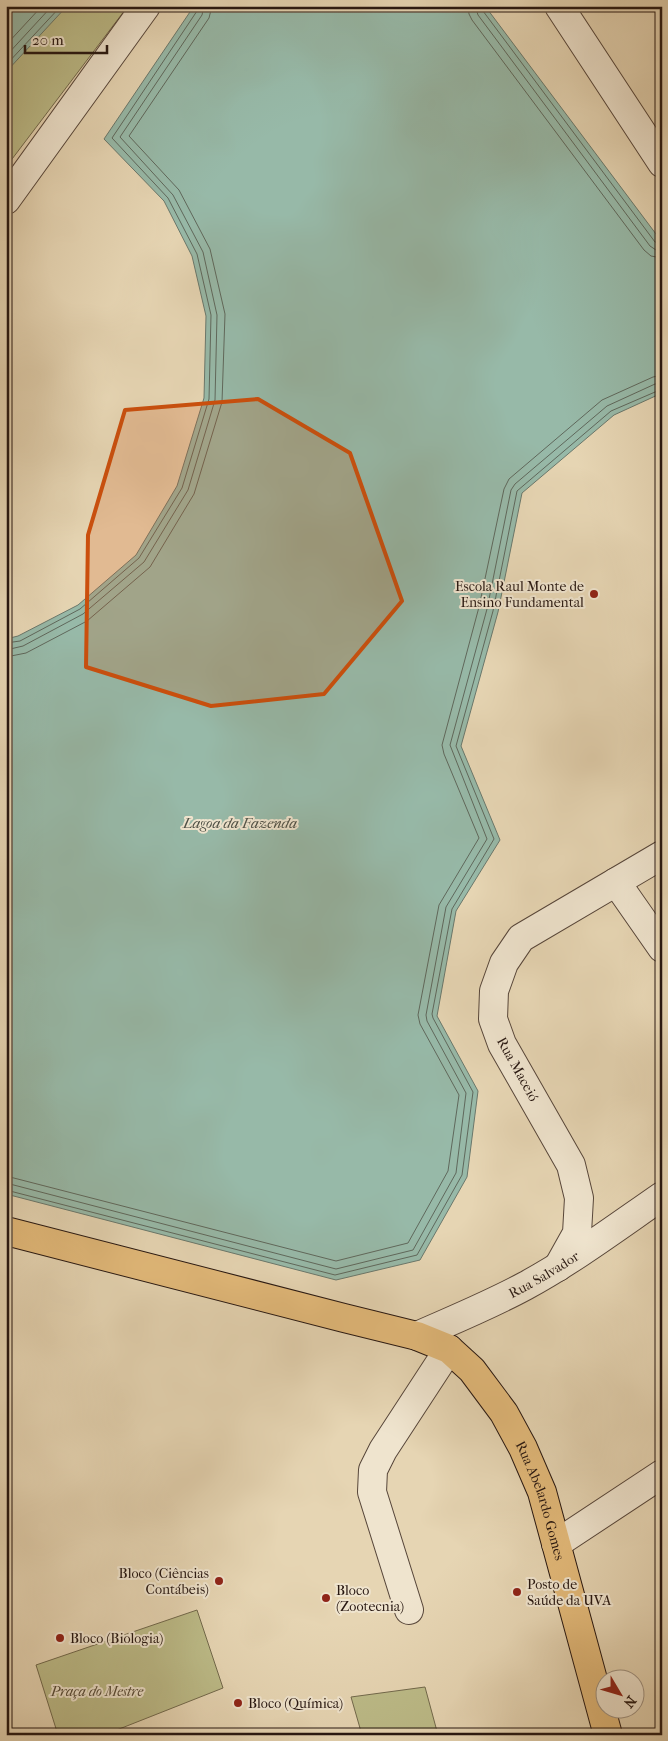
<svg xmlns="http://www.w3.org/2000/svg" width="668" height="1741" viewBox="0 0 668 1741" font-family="'IM FELL French Canon',serif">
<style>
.green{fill:#bcbb88;stroke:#72694c}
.water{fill:#97b9a8;stroke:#6a786c}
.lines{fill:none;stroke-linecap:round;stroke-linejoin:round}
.shore{stroke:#5f685c;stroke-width:1}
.minor-casing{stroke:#57463a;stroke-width:30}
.major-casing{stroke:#271711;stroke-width:30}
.minor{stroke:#efe4ce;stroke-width:28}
.major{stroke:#e3ba7a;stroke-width:28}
.marked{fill:#cb4f0d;fill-opacity:0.2;stroke:#cb4f0d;stroke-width:4;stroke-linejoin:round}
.poi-dot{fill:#8f2418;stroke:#efe4ce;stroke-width:2}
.labels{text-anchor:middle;stroke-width:4;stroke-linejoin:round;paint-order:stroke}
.poi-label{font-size:14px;fill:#271711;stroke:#efe4ce;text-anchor:start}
.street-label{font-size:14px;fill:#271711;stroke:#efe4ce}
.park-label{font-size:14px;font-style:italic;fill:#544835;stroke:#efe4ce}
.water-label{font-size:15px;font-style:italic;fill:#4e5046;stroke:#efe4ce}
</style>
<rect width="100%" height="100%" fill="#e6d5b3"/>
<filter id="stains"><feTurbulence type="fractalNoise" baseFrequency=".004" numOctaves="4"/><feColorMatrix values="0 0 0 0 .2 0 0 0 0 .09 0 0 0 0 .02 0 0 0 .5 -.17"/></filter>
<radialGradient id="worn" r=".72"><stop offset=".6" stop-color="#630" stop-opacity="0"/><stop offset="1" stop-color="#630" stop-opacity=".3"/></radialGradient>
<g class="green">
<polygon points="6,6 128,6 6,167"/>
<polygon points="197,1610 223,1688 104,1735 58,1735 36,1665"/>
<polygon points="425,1687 438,1735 362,1735 351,1697"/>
</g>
<g class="water">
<polygon points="6,6 67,6 6,72"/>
<polygon points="194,6 485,6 662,242 662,393 614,415 522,493 498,612 461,746 500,840 456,911 437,1016 478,1091 467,1177 420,1260 336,1280 6,1194 6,639 18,636 78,605 136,555 177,486 204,398 206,316 192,256 164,201 104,139"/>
</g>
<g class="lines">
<g class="shore">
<polyline points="468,6 469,14 472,20 644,250 651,256 662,258"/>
<polyline points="475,6 478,15 650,246 656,250 662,251"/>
<polyline points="482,6 483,11 655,242 662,244"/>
<polyline points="6,45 42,6"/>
<polyline points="6,56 52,6"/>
<polyline points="6,65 61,6"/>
<polyline points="6,643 20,641 80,609 139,558 182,488 209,399 211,315 197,254 168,198 112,138 197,11 198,6"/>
<polyline points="6,650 23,646 83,614 144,562 188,490 215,400 217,315 203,252 173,195 120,137 202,15 204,6"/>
<polyline points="6,657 26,653 87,621 150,567 194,494 222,402 225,314 210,249 179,190 129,136 209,18 212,6"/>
<polyline points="6,1176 336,1261 408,1243 448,1171 459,1095 420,1024 418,1015 439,905 479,838 444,754 442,745 479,607 504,489 509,479 602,400 653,377 662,375"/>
<polyline points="6,1183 336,1269 413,1250 456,1173 466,1093 427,1021 426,1015 446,907 487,839 450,745 487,609 511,490 515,484 607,406 655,384 662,383"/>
<polyline points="6,1190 335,1275 417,1255 462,1175 473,1092 433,1018 432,1014 452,909 494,839 456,746 493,611 517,491 611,411 662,389"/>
</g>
<defs>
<g id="minor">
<polyline points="559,6 662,163"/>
<polyline points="6,200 146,6"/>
<polyline points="616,882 662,948"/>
<polyline points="558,1267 577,1233 579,1198 571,1165 502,1044 493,1019 494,991 504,963 521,938 662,855"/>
<path id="s1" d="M417,1336C453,1320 490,1305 525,1286C573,1260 617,1227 662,1196"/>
<polyline points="556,1544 662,1474"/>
<polyline points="409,1610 372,1492 373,1470 383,1450 449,1349"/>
</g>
<g id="major">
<path id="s2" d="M6,1231L344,1318L417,1336L449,1349L472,1370L504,1413L523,1448L542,1492L608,1735"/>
</g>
</defs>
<use href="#minor" class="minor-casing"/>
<use href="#major" class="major-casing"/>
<use href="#minor" class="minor"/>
<use href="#major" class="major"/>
</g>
<path class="marked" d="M258,399L350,453L402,601L324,694L211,706L86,667L88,535L125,410Z"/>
<g class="poi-dot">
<circle cx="594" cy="594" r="5"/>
<circle cx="219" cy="1581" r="5"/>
<circle cx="517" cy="1592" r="5"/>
<circle cx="326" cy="1598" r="5"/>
<circle cx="60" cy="1638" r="5"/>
<circle cx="238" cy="1703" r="5"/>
</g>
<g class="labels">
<g class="poi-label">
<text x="584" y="591" text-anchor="end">Escola Raul Monte de<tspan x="584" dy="16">Ensino Fundamental</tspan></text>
<text x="209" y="1578" text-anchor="end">Bloco (Ciências<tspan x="209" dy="16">Contábeis)</tspan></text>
<text x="527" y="1589">Posto de<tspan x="527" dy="16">Saúde da UVA</tspan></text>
<text x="336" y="1595">Bloco<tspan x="336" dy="16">(Zootecnia)</tspan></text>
<text x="70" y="1643">Bloco (Biologia)</text>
<text x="248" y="1708">Bloco (Química)</text>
</g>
<g class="street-label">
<text transform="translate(518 1069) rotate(61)" y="5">Rua Maceió</text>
<text dy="5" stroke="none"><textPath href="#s1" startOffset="141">Rua Salvador</textPath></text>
<text dy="5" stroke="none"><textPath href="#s2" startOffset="639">Rua Abelardo Gomes</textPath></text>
</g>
<g class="park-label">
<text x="97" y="1696">Praça do Mestre</text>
</g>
<g class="water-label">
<text x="240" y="828">Lagoa da Fazenda</text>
</g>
</g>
<rect width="668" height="1741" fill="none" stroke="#e6d5b3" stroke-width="25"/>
<rect x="8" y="8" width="653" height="1726" fill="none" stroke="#271711" stroke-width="2.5"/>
<rect x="12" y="12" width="643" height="1716" fill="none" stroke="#271711"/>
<g transform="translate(620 1694) rotate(128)"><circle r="24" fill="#efe4ce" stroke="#9f9282"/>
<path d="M0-4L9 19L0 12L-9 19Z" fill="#8f2418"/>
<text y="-8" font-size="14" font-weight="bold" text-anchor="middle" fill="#271711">N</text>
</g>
<path d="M25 45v8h82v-8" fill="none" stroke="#271711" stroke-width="2.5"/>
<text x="32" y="45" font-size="15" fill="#271711" stroke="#efe4ce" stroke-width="4" paint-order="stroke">20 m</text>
<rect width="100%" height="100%" filter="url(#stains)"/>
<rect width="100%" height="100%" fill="url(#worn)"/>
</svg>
